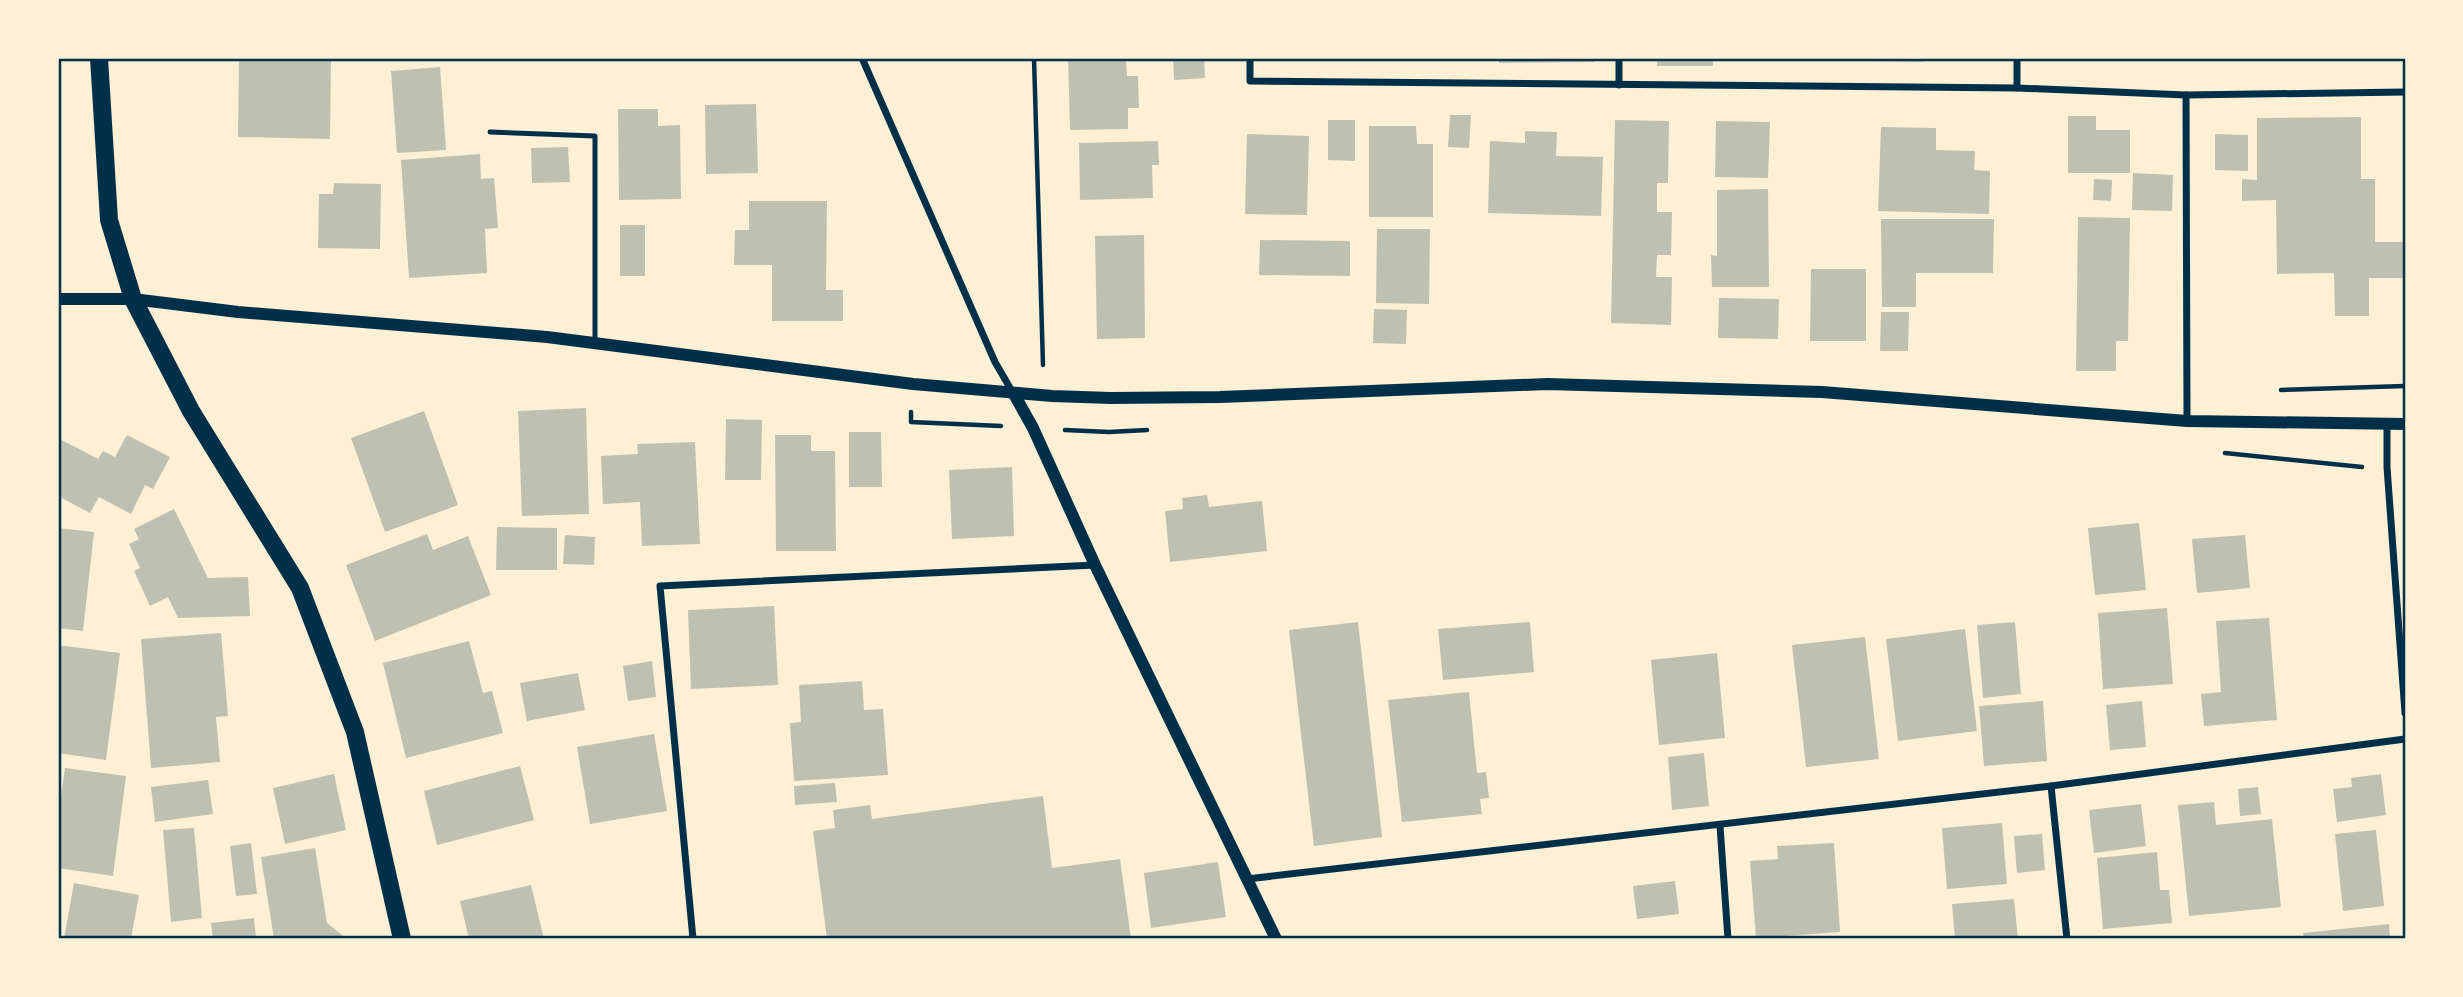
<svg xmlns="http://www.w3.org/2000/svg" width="2463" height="997" viewBox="0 0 2463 997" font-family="Ubuntu,sans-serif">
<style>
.building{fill:#bec0b2}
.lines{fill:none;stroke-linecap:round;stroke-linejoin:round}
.path{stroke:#003049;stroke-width:4.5}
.service{stroke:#003049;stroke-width:5}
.minor{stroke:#003049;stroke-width:7}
.tertiary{stroke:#003049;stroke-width:12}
.primary{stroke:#003049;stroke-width:18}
.neatline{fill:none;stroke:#003049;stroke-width:2.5}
</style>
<rect width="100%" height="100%" fill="#fdf0d5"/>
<g class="building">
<polygon points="239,58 331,58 330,139 238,137"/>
<polygon points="1068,58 1126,58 1127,76 1138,76 1139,108 1128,108 1128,129 1070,130"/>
<polygon points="1173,58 1204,58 1205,78 1174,80"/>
<polygon points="1499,58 1594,58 1594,62 1499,63"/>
<rect x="1657" y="58" width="56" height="8"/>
<polygon points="1868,58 1924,58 1924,62 1868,61"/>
<polygon points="440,67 446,150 397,153 391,71"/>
<polygon points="756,104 758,173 706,174 705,105"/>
<polygon points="618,109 658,109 658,126 680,125 681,199 619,200"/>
<polygon points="1450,115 1471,115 1469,148 1448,147"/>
<polygon points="2068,116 2096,116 2096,130 2130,130 2130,173 2068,173"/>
<polygon points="2361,117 2361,179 2375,179 2375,242 2405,242 2405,278 2369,278 2369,316 2335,316 2334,273 2277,274 2276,200 2242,201 2242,179 2257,180 2257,118"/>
<polygon points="1328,120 1355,120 1355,161 1328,160"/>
<polygon points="1615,120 1669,121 1668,183 1657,183 1657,212 1672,212 1671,255 1657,255 1656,277 1672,277 1671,325 1611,323"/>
<polygon points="1716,121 1770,122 1768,178 1715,177"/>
<polygon points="1369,126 1416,126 1417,144 1433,144 1433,217 1369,217"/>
<polygon points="1881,127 1936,128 1936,150 1975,151 1974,170 1990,171 1989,214 1878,211"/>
<polygon points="1525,131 1557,132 1556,156 1603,157 1601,216 1488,213 1490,141 1525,143"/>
<polygon points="1247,134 1309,136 1307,215 1245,214"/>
<polygon points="2215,134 2248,135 2248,171 2215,170"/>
<polygon points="1158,141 1159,165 1152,165 1153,198 1080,200 1079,143"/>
<polygon points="568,147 570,182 532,183 531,148"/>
<polygon points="480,154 481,179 494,178 498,228 485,229 487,273 409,278 401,160"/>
<polygon points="2133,173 2173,175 2172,211 2132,210"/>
<polygon points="2094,179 2112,180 2111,201 2093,200"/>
<polygon points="334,183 381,184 380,249 318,248 319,194 333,194"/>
<polygon points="1768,189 1769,287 1712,287 1711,255 1717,256 1717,190"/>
<polygon points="749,201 827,201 826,290 843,290 843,321 772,321 772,265 734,265 735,230 749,230"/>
<polygon points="2078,217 2130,218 2128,341 2116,341 2116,371 2076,371"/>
<polygon points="1881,219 1994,219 1993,273 1916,273 1916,307 1882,307"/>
<rect x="620" y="225" width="25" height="51"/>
<polygon points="1377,229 1430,229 1429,304 1376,303"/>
<polygon points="1144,235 1145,338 1097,339 1095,236"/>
<polygon points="1260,240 1350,241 1350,276 1259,275"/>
<polygon points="1811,269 1866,269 1866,341 1810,341"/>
<polygon points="1719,298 1779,299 1778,339 1718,338"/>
<polygon points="1374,309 1407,310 1406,344 1373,343"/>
<polygon points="1881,312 1909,312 1908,351 1880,351"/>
<polygon points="586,408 589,514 522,516 518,411"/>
<polygon points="424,411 458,505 385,532 351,438"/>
<polygon points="726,419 762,420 761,480 725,480"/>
<polygon points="849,432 881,432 882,487 849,487"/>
<polygon points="127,435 170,457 153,489 145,485 131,514 99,497 90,513 58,496 58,438 98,459 103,451 115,457"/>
<polygon points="775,435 811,435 811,451 835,451 836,551 776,551"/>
<polygon points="695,442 700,544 642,546 640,502 603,504 601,456 638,454 637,444"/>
<polygon points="1012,467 1014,536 952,539 949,470"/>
<polygon points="1207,495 1209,507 1262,501 1267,551 1170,562 1165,511 1183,509 1182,498"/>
<polygon points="174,509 208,578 248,577 250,616 178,618 168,597 150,606 134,571 140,568 129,544 139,539 134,529"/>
<polygon points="2139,523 2146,590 2095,595 2088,528"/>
<polygon points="497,527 557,528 557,570 496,570"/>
<polygon points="58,528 94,532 83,631 58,628"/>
<polygon points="427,534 433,550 468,536 491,595 375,641 346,565"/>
<polygon points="565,535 595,537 594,565 563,564"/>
<polygon points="2245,535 2250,588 2197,593 2192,539"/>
<polygon points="774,606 778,685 691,689 688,610"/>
<polygon points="2167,608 2173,684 2103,689 2098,613"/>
<polygon points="2269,618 2277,720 2204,726 2201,694 2221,692 2216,621"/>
<polygon points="1358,622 1382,837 1314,846 1289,630"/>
<polygon points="1530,622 1534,672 1443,680 1438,629"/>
<polygon points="2015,622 2021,694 1983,698 1977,625"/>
<polygon points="1965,629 1977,731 1898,741 1886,639"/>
<polygon points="221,633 228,716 216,717 220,762 151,768 141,639"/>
<polygon points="1865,637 1879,759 1806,767 1792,645"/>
<polygon points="469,641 483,693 492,691 503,733 406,758 383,663"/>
<polygon points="58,645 120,653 106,760 58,753"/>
<polygon points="1717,653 1725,738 1659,745 1651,660"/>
<polygon points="652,661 656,697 628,701 623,666"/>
<polygon points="578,673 585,710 527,721 520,683"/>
<polygon points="862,681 864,710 883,709 888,775 794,781 790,723 801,722 799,685"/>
<polygon points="1469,692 1477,773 1486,772 1489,798 1480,799 1482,814 1402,822 1388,700"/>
<polygon points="2043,701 2047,761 1984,766 1979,706"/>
<polygon points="2142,701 2146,747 2110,750 2106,705"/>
<polygon points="654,734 667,811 590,824 577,747"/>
<polygon points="1704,753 1709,806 1672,810 1668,757"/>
<polygon points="520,766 534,820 437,845 424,791"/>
<polygon points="65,768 126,776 113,876 58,868 58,817"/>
<polygon points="334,774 346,830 285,844 273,788"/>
<polygon points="2381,774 2386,815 2337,822 2333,789 2352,787 2351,778"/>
<polygon points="208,780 213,814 155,822 151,787"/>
<polygon points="835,783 837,802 795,805 794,786"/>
<polygon points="2258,787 2261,814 2240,816 2238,789"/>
<polygon points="1043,796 1052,868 1120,859 1131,939 827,939 813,831 835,828 833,810 870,805 872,819"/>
<polygon points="2214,802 2216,825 2272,819 2281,907 2189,916 2178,805"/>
<polygon points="2141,804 2146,846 2094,853 2089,810"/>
<polygon points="2002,823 2007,884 1947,889 1942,828"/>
<polygon points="194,828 202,918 171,922 163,830"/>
<polygon points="2376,830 2384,906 2343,911 2335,834"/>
<polygon points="2042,834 2045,870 2017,873 2014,836"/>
<polygon points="251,843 257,894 236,896 230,846"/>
<polygon points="1834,843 1840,932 1756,938 1750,861 1778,859 1777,846"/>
<polygon points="315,848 327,923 347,939 274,939 261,857"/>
<polygon points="2157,852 2160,890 2169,890 2172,923 2103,929 2097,858"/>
<polygon points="1218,862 1226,917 1151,928 1144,873"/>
<polygon points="1675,881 1679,914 1637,919 1633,886"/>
<polygon points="74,883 139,895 131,939 64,939"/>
<polygon points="531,885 544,939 469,939 460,901"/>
<polygon points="2014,899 2018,939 1955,939 1952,904"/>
<polygon points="254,918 256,939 213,939 211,923"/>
<polygon points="2389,924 2390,939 2304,939 2303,933"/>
<polygon points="205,936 205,939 187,939 186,937"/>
<polygon points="2175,936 2175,939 2157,939 2157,937"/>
</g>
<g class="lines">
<g class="path">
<polyline points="1034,58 1043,365"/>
<polyline points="2281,390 2405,386"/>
<polyline points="911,412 911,422 1001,426"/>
<polyline points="1065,430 1109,432 1147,430"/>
<polyline points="2225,453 2362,467"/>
</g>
<polyline class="service" points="490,132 595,136 595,343"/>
<g class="minor">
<polyline points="862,58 995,362 1013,393"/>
<polyline points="1250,58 1250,81 2017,88 2186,95 2405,92"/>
<polyline points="1619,58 1619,85"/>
<polyline points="2017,58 2017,88"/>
<polyline points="2186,95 2187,421"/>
<polyline points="2387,424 2387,467 2405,713"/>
<polyline points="2051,786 2067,939"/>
<polyline points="1720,826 1728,939"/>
<polyline points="1247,879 2051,786 2405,739"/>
<polyline points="693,939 660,586 1095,565"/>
</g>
<g class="tertiary">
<polyline points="58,299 133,299 238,312 547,337 913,384 1052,396 1111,398 1220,397 1547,384 1822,392 2187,421 2405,424"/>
<polyline points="1014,394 1033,428 1095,565 1276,939"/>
</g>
<polyline class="primary" points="99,58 109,220 133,299 191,411 300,588 355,732 402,939"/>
</g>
<rect width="2463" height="997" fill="none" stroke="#fdf0d5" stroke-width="119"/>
<rect x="60" y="60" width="2344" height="877" class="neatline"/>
</svg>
